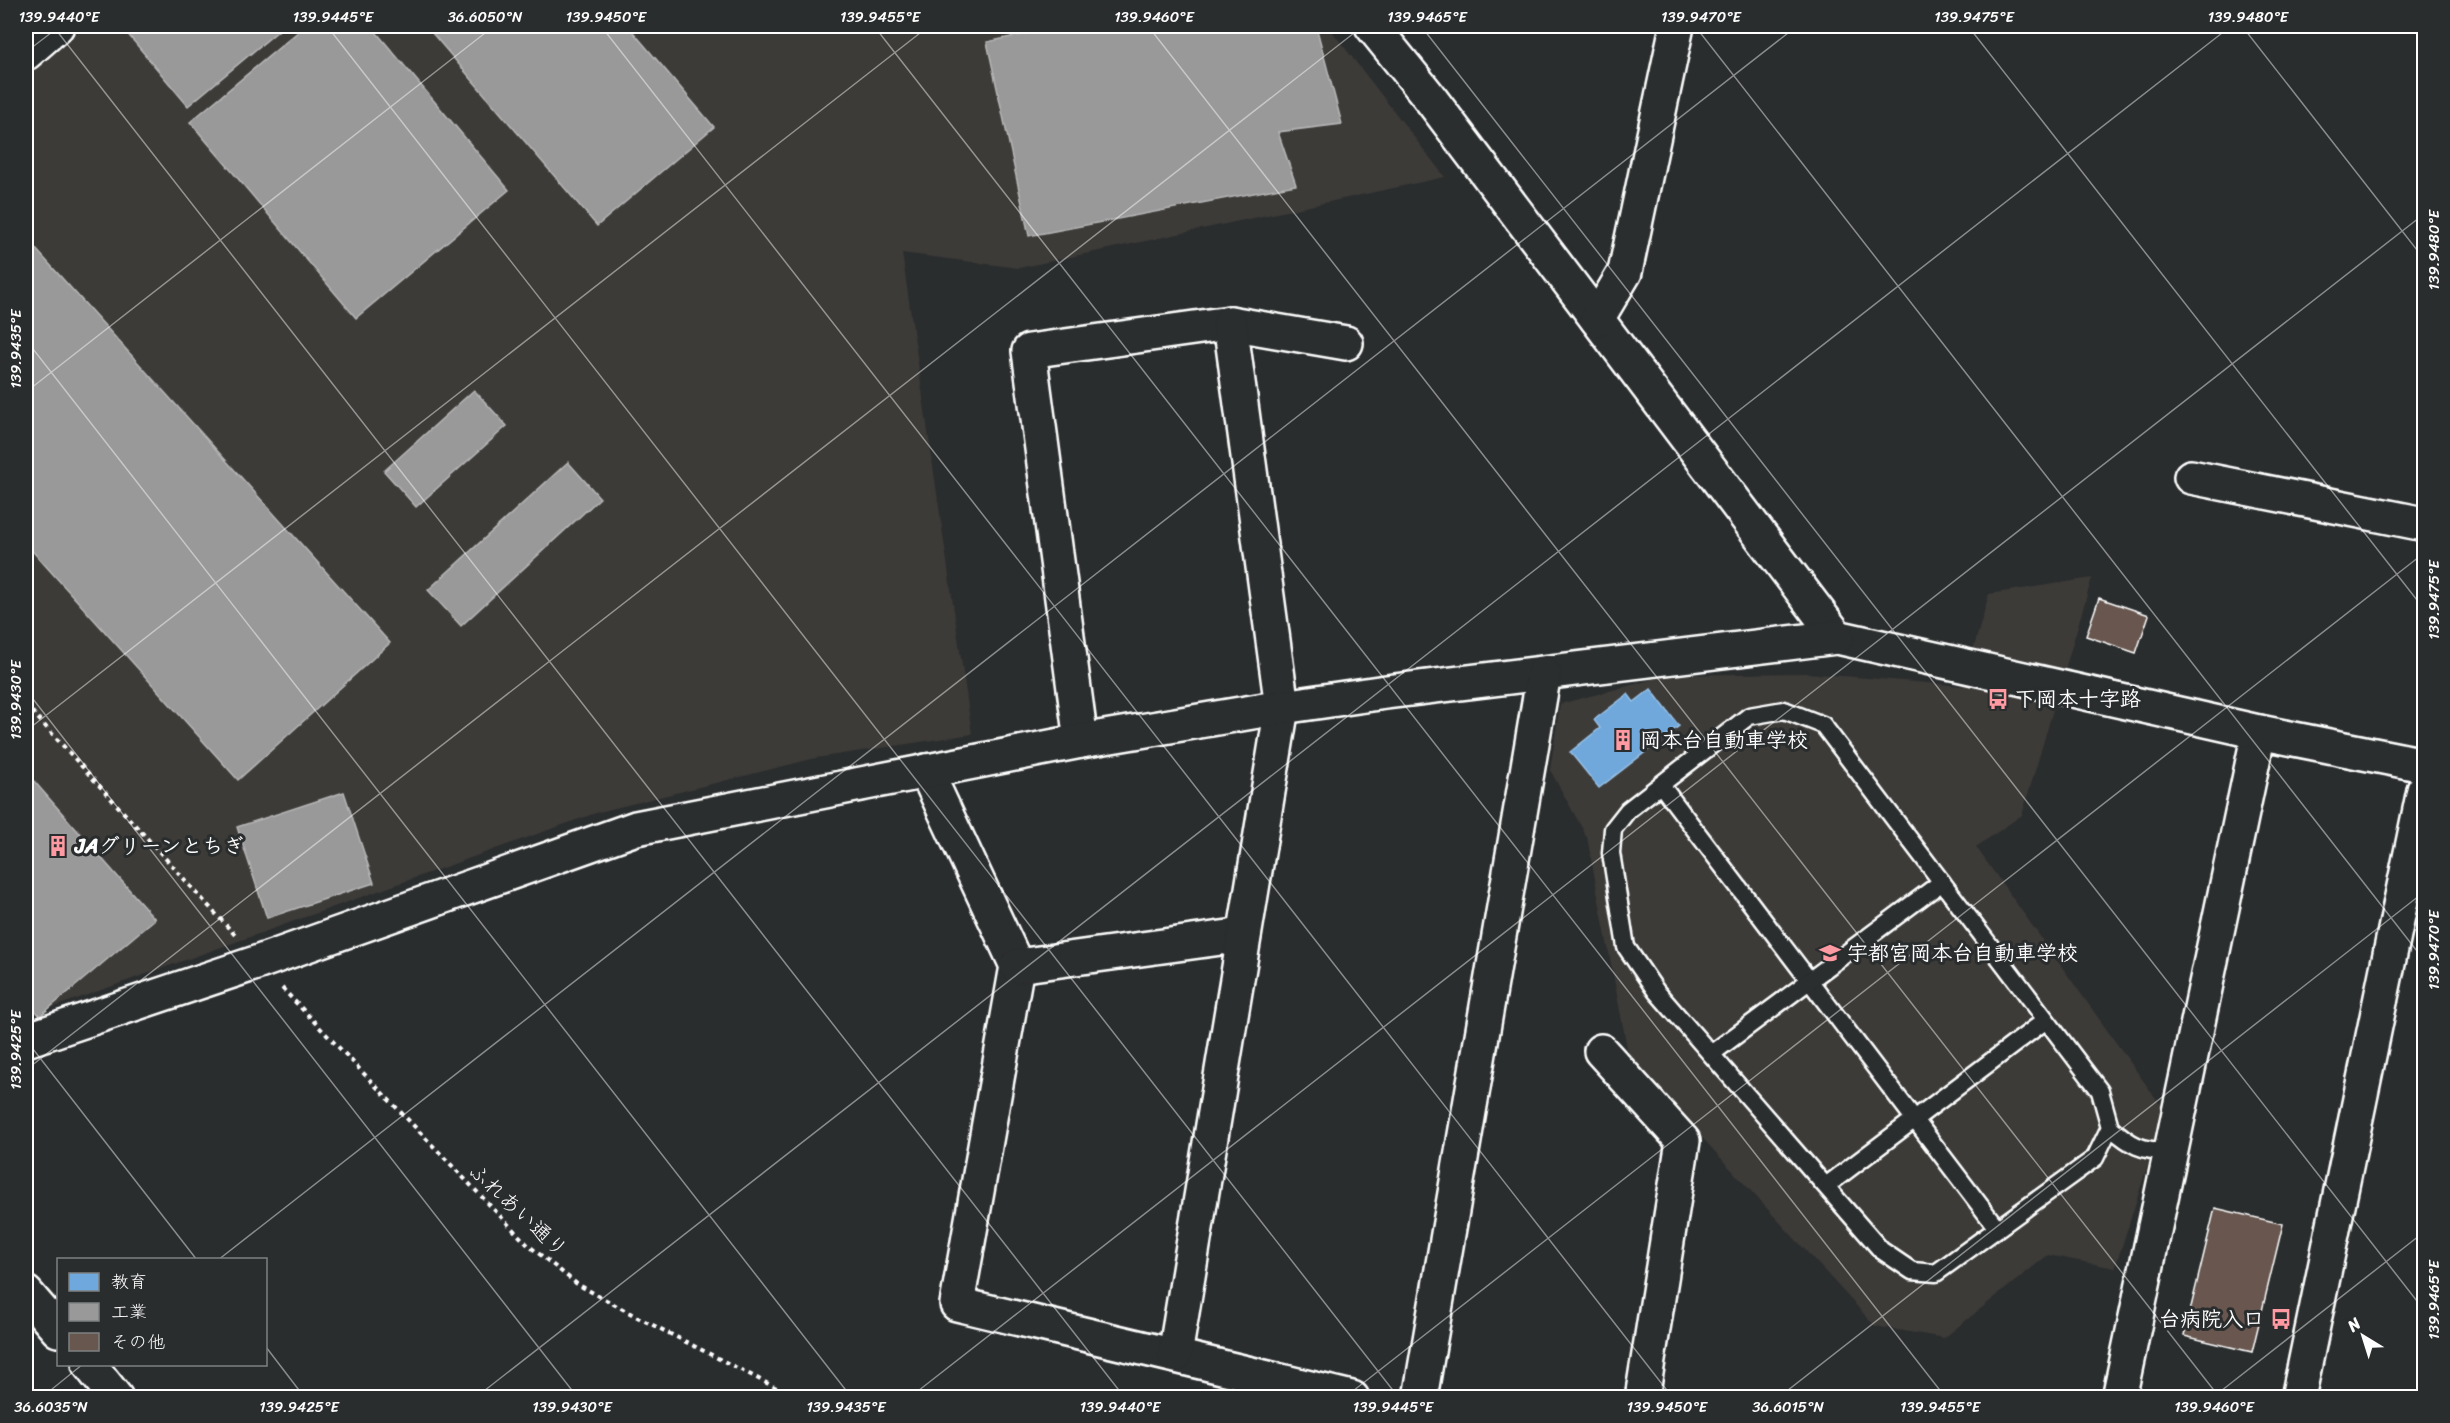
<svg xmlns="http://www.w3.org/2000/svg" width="2450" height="1423" viewBox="0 0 2450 1423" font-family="Sriracha,'Klee One',sans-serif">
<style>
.built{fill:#3c3a38}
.schools{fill:#6fa8dc;stroke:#9ac2e6;stroke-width:1.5}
.industry{fill:#999;stroke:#b8b8b8;stroke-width:1.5}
.building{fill:#67574f;stroke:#fff;stroke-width:1.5}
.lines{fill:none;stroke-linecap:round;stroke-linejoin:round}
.service-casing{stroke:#fff;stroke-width:21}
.minor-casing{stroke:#fff;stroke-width:38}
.tertiary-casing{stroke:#fff;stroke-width:38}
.path{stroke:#fff;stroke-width:4;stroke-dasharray:4.5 4.5;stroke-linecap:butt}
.service{stroke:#2a2d2e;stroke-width:16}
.minor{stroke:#2a2d2e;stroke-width:33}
.tertiary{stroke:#2a2d2e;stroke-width:33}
.ticks{fill:none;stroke:#fff;stroke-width:1.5;stroke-opacity:0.45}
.labels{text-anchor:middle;stroke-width:6;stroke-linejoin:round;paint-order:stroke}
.poi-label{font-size:21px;font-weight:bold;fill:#fff;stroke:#2a2d2e;text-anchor:start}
.street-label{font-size:21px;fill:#fff;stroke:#2a2d2e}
.neatline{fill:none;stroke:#fff;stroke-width:2}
.ticks-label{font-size:15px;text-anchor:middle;fill:#fff}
</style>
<rect width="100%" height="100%" fill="#2a2d2e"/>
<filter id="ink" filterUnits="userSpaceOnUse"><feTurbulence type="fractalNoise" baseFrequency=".0167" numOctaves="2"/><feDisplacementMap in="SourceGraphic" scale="12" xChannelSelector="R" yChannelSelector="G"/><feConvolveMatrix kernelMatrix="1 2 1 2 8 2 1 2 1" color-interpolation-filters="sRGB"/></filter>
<g filter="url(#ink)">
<g class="built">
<polygon points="26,26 1328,26 1445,177 1019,268 902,253 972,734 816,758 599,812 26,1017"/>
<polygon points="2092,578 2022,815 1976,847 2165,1111 2115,1268 2048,1255 1944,1338 1875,1326 1629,1058 1587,837 1550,770 1560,704 1669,675 1806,673 1963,686 1989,594"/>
</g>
<polygon class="schools" points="1651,689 1679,726 1599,788 1570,752 1600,728 1594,720 1628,694 1634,702"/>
<g class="industry">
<polygon points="121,26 284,26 188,106"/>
<polygon points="305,26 371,26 509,190 356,318 190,122"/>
<polygon points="426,26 628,26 714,127 597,226"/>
<polygon points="1064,26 1316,26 1342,124 1278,132 1296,185 1029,236 987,42"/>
<polygon points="26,238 390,643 238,780 26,544"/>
<polygon points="474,390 507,426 416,507 384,471"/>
<polygon points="568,462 600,498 461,626 428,590"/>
<polygon points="26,772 155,919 40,1016 26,1000"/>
<polygon points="344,792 374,883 267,918 237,827"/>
</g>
<g class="building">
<polygon points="2099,598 2149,615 2136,653 2086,636"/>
<polygon points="2215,1208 2283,1224 2252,1352 2184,1336"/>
</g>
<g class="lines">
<defs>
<g id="service">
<polygon points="1784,710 1823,725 2100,1091 2110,1127 2095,1158 1936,1273 1912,1271 1881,1250 1656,991 1626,947 1611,853 1613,829 1628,810 1749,716"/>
<polyline points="1661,785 1997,1228"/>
<polyline points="1711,1054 1942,882"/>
<path d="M2110,1127C2132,1146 2140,1150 2169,1152"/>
<polyline points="1826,1186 2046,1020"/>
</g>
<g id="minor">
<polyline points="26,53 57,26"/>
<polyline points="2191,477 2424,524"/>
<polyline points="1081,741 1029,351 1230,323 1346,343"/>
<polyline points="926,771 1017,966 957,1304 1352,1398"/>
<polyline points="1017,966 1243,935"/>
<polyline points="1601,1051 1683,1141 1642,1398"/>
<polyline points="1175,1355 1282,707 1230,323"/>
<polyline points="2119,1398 2259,732"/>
</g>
<g id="tertiary">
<polyline points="1372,26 1427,94 1837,637 2259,732 2424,765"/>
<polyline points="1597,319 1625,272 1677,26"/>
<polyline points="26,1040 259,962 636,828 1081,741 1282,707 1386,692 1837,637"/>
<polyline points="26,1293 58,1330"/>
<polyline points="89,1364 116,1398"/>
<polyline points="1420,1398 1544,673"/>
<polyline points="2298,1398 2424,790"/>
</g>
</defs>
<use href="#service" class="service-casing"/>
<use href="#minor" class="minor-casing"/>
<use href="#tertiary" class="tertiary-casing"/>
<g class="path">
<polyline points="26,705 235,935"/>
<polyline points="282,988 528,1245 577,1284 641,1319 796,1398"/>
</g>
<use href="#service" class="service"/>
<use href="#minor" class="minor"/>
<use href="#tertiary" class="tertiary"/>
</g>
</g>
<path class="ticks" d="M53,26L1125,1398M327,26L1399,1398M601,26L1673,1398M874,26L1946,1398M1148,26L2220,1398M1421,26L2424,1310M1695,26L2424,960M1968,26L2424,609M2242,26L2424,259M26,52L60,26M26,340L852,1398M26,392L494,26M26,690L578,1398M26,731L929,26M26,1040L197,1260M26,1070L1363,26M218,1260L1797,26M266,1347L305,1398M26,1390L31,1398M41,1398L83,1364M475,1398L2231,26M909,1398L2424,214M1344,1398L2424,553M1778,1398L2424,892M2212,1398L2424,1232"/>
<defs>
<symbol id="bus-bare" viewBox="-9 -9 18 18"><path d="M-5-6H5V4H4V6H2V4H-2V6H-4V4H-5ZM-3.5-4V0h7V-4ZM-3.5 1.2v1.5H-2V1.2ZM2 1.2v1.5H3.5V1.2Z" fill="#ff9aa2" stroke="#2a2d2e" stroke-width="2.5" paint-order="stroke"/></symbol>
<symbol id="building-bare" viewBox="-9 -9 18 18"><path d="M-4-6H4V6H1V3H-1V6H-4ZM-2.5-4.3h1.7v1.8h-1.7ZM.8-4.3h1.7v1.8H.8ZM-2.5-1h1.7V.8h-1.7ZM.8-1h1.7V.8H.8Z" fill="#ff9aa2" stroke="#2a2d2e" stroke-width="2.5" paint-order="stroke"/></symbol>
<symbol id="school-bare" viewBox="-9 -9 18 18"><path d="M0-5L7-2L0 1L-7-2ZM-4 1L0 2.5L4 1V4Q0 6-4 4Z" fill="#ff9aa2" stroke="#2a2d2e" stroke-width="2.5" paint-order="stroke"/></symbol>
</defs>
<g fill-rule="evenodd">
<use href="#bus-bare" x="1983" y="684" width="30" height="30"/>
<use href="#building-bare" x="1608" y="725" width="30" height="30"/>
<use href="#building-bare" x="43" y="831" width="30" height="30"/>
<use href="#school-bare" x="1815" y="938" width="30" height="30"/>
<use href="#bus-bare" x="2266" y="1304" width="30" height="30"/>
</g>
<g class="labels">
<g class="poi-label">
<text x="2015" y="706">下岡本十字路</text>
<text x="1640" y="747">岡本台自動車学校</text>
<text x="75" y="853">JAグリーンとちぎ</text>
<text x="1847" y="960">宇都宮岡本台自動車学校</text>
<text x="2264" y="1326" text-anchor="end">台病院入口</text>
</g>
<g class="street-label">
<text transform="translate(518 1210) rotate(43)" y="7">ふれあい通り</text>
</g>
</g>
<rect width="2450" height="1423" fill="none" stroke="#2a2d2e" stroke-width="66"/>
<rect x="57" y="1258" width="210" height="108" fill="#2a2d2e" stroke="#7f8182" stroke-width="1.5"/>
<rect x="69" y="1273" width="30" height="18" fill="#6fa8dc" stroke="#7f8182" stroke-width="1.5"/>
<text x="111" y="1288" font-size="18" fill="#ffffff">教育</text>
<rect x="69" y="1303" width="30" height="18" fill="#999999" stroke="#7f8182" stroke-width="1.5"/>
<text x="111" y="1318" font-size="18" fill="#ffffff">工業</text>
<rect x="69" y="1333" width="30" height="18" fill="#67574f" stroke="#7f8182" stroke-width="1.5"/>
<text x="111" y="1348" font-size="18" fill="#ffffff">その他</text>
<g transform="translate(2363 1336) rotate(322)" stroke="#2a2d2e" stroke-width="4.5" paint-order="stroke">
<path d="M0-4.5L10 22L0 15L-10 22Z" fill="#ffffff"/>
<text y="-9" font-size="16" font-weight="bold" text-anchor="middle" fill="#ffffff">N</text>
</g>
<rect x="33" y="33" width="2384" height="1357" class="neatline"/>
<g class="ticks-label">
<text x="59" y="22">139.9440°E</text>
<text x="333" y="22">139.9445°E</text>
<text x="485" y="22">36.6050°N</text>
<text x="606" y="22">139.9450°E</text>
<text x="880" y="22">139.9455°E</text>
<text x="1154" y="22">139.9460°E</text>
<text x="1427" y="22">139.9465°E</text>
<text x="1701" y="22">139.9470°E</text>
<text x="1974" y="22">139.9475°E</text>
<text x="2248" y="22">139.9480°E</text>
<text transform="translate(2434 250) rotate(-90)" y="5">139.9480°E</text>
<text transform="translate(16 349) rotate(-90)" y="5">139.9435°E</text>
<text transform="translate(2434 600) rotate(-90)" y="5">139.9475°E</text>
<text transform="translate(16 700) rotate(-90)" y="5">139.9430°E</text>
<text transform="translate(2434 950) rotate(-90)" y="5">139.9470°E</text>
<text transform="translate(16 1050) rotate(-90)" y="5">139.9425°E</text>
<text transform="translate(2434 1300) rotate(-90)" y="5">139.9465°E</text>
<text x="51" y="1412">36.6035°N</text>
<text x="299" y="1412">139.9425°E</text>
<text x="572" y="1412">139.9430°E</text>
<text x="846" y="1412">139.9435°E</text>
<text x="1120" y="1412">139.9440°E</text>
<text x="1393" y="1412">139.9445°E</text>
<text x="1667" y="1412">139.9450°E</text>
<text x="1788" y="1412">36.6015°N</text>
<text x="1940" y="1412">139.9455°E</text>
<text x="2214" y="1412">139.9460°E</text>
</g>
</svg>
